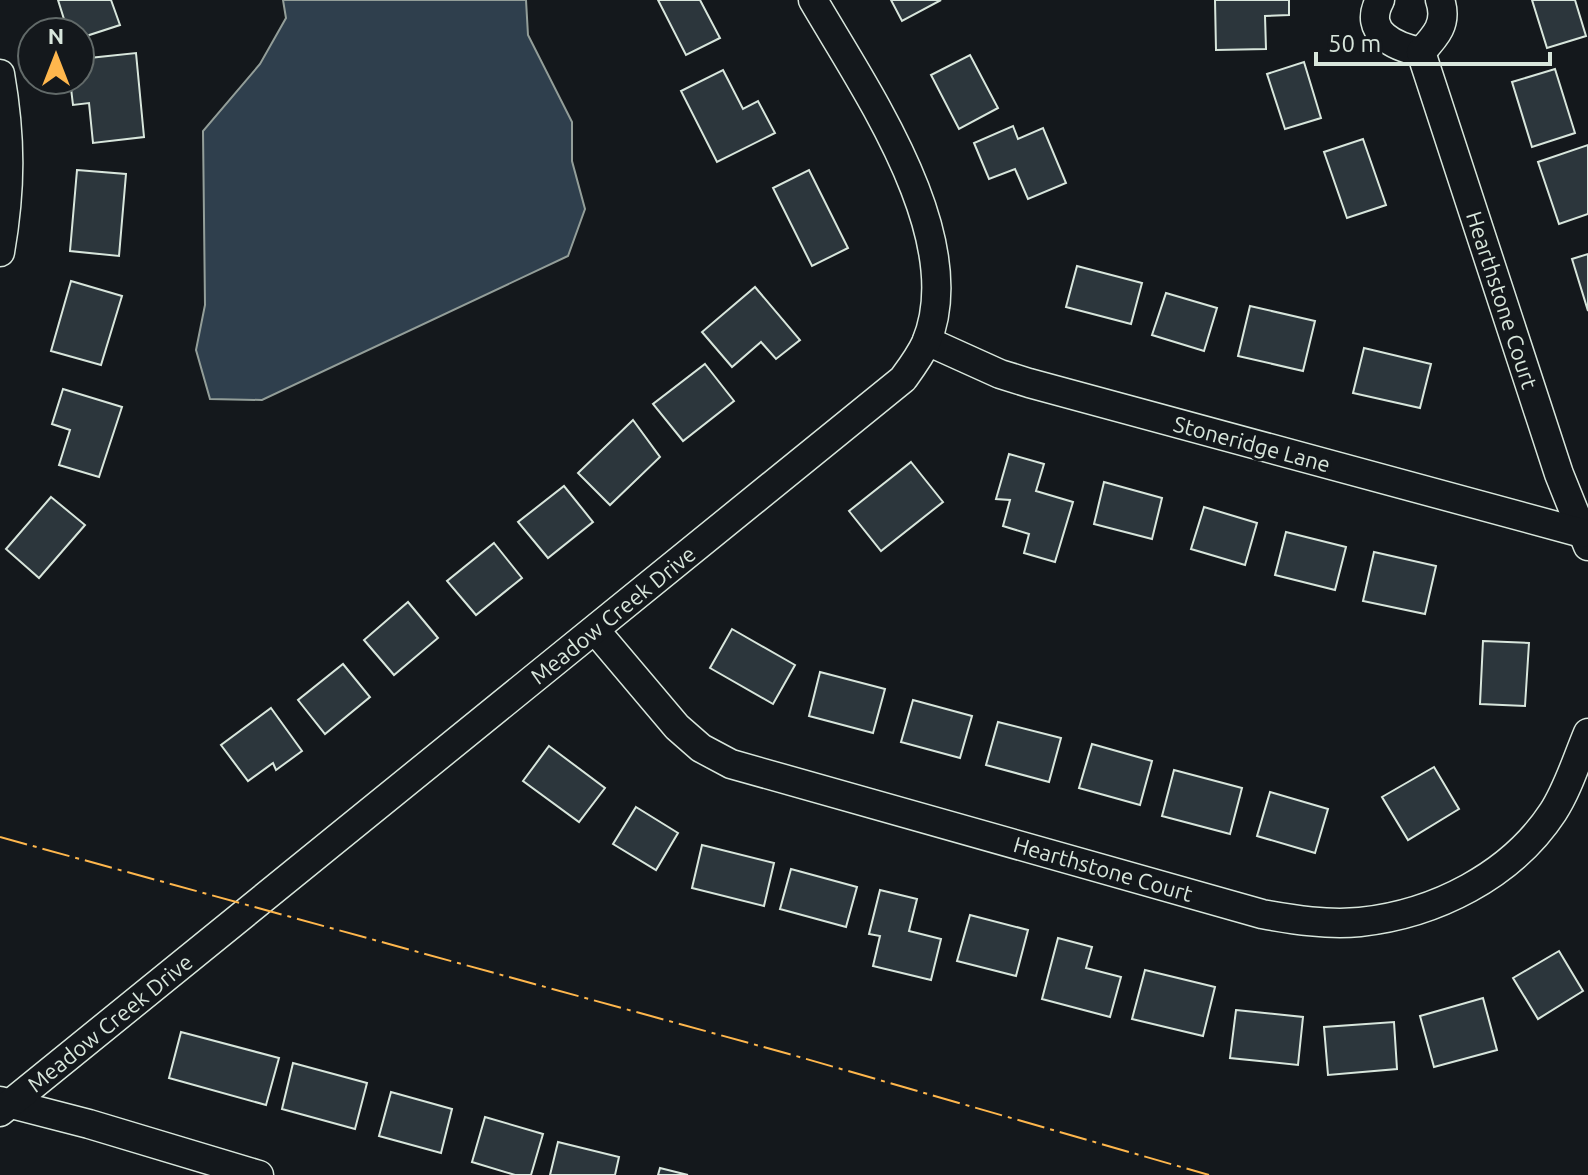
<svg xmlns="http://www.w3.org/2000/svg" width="1588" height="1175" viewBox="0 0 1588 1175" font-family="Ubuntu,sans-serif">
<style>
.water{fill:#2f3f4d;stroke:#939e99;stroke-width:2}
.building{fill:#2c363c;stroke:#d8e6dc;stroke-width:2}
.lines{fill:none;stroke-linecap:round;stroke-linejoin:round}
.minor-casing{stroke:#d8e6dc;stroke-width:31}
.minor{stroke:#14181c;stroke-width:28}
.power{stroke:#ffb74d;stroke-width:2;stroke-dasharray:28 6 4 6;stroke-linecap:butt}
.labels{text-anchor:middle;stroke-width:6;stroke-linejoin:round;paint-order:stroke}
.street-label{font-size:22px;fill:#d8e6dc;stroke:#14181c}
</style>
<rect width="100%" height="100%" fill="#14181c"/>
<polygon class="water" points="283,0 526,0 528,35 572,122 572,161 585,209 568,256 262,400 210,399 196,350 205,305 203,131 260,64 286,18"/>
<g class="building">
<polygon points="58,0 111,0 120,25 80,38 80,32 68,32"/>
<polygon points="658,0 700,0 720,38 686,55"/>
<polygon points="891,0 941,0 902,21"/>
<polygon points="1215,0 1289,0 1289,15 1265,16 1266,49 1216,50"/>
<polygon points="1532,0 1575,0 1586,36 1547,48"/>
<polygon points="136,53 144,137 93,143 89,103 73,105 70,80 80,80 80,59"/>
<polygon points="970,55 998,108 959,129 931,75"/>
<polygon points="1304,62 1321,118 1285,129 1267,74"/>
<polygon points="1555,69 1575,133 1532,147 1512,82"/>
<polygon points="723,70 743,109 758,101 775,133 717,162 681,91"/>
<polygon points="1013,126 1018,139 1043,128 1066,183 1028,199 1015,169 989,179 974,143"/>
<polygon points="1363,139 1386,205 1347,218 1324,152"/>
<polygon points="1588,145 1588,214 1559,224 1538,162"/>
<polygon points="77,170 126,174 119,256 70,251"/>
<polygon points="809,170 848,248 812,266 773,188"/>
<polygon points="1588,254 1588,311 1572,259"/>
<polygon points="1077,266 1142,283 1131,324 1066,307"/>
<polygon points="71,281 122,296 101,365 51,351"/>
<polygon points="755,287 800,340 776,359 761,342 732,367 702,332"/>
<polygon points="1166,293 1217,308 1204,351 1152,335"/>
<polygon points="1250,306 1315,321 1303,371 1238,356"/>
<polygon points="1364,348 1431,364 1420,408 1353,393"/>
<polygon points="705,364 734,401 683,441 653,404"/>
<polygon points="63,389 122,407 99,477 59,465 70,430 52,424"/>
<polygon points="633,420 660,457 610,505 578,473"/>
<polygon points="1009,454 1044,464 1036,491 1073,502 1055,562 1024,553 1029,534 1003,526 1010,500 996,499"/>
<polygon points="911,462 943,502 881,551 849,511"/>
<polygon points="1104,482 1162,498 1152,539 1094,524"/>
<polygon points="564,486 593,522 548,558 518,522"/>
<polygon points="51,497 85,525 39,578 6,549"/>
<polygon points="1204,507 1257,523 1245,565 1191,549"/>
<polygon points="1286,532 1346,547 1335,590 1275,575"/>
<polygon points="494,543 522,578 476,615 447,581"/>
<polygon points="1374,552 1436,566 1425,614 1363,601"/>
<polygon points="408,602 438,638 394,675 364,640"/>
<polygon points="732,629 795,665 773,704 710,668"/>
<polygon points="1483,641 1529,643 1525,706 1480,704"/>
<polygon points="343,664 370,697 325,734 298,700"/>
<polygon points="820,672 885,689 873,733 809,716"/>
<polygon points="913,700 972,716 960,758 901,742"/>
<polygon points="271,708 302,751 276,770 273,763 248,781 221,745"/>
<polygon points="998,722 1061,738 1049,782 986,765"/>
<polygon points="1092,744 1152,761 1140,805 1079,788"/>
<polygon points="549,746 605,788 579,822 523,781"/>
<polygon points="1434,767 1459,809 1408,840 1382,797"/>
<polygon points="1174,770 1242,788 1230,834 1162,816"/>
<polygon points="1270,792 1328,809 1315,853 1257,836"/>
<polygon points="636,807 678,833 656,870 613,844"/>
<polygon points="702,845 774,863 764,906 692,888"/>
<polygon points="791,869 857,887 846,927 780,909"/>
<polygon points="880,890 917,899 909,931 941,939 931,980 873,966 880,936 869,934"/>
<polygon points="970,915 1028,930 1016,976 957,961"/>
<polygon points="1058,938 1092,947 1086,968 1121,977 1110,1017 1042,999"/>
<polygon points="1559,951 1583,991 1538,1019 1513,978"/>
<polygon points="1145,970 1215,987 1203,1036 1132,1019"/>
<polygon points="1483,998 1497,1050 1434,1067 1420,1016"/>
<polygon points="1236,1010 1303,1017 1298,1065 1230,1058"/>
<polygon points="1394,1022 1397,1069 1328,1075 1324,1027"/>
<polygon points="181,1032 279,1058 266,1105 169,1078"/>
<polygon points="293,1063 367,1083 355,1129 282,1109"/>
<polygon points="391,1092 452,1109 441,1153 379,1136"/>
<polygon points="485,1117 543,1134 531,1175 515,1175 472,1162"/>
<polygon points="558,1142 619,1157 615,1175 550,1175"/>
<polygon points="660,1168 688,1175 658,1175"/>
</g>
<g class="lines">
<defs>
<g id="minor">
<path d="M1380,0C1362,33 1396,47 1421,52"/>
<polyline points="1421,52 1559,474 1588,546"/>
<path d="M1421,52C1436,36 1448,23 1440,0"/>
<path d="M0,74C11,137 11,189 0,252"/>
<polyline points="927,341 1000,374 1029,383 1582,533"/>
<path d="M595,630L677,727L701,748L731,764L1262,914C1295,920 1327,925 1360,922C1435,914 1511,876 1553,812C1568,789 1577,759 1588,733"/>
<polyline points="0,1101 89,1124 259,1175"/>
<path d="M0,1112L903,379C911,368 920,356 926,343C970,238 864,88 813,0"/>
</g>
</defs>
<use href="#minor" class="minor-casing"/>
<use href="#minor" class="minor"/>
<polyline class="power" points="0,837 789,1054 1209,1175"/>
</g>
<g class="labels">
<g class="street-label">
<text transform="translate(1502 300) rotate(72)" y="8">Hearthstone Court</text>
<text transform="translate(1252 444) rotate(15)" y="8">Stoneridge Lane</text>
<text transform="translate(613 615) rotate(-39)" y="8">Meadow Creek Drive</text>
<text transform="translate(1103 869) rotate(16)" y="8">Hearthstone Court</text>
<text transform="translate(110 1023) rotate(-39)" y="8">Meadow Creek Drive</text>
</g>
</g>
<g transform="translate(56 56)"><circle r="38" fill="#14181c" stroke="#626a69" stroke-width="2"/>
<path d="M0-6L14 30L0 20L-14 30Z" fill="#ffb74d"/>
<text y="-12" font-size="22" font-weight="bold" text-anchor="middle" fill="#d8e6dc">N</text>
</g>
<path d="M1316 52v12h234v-12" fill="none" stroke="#d8e6dc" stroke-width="4"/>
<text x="1328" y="52" font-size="24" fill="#d8e6dc" stroke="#14181c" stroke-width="6" paint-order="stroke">50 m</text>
</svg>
